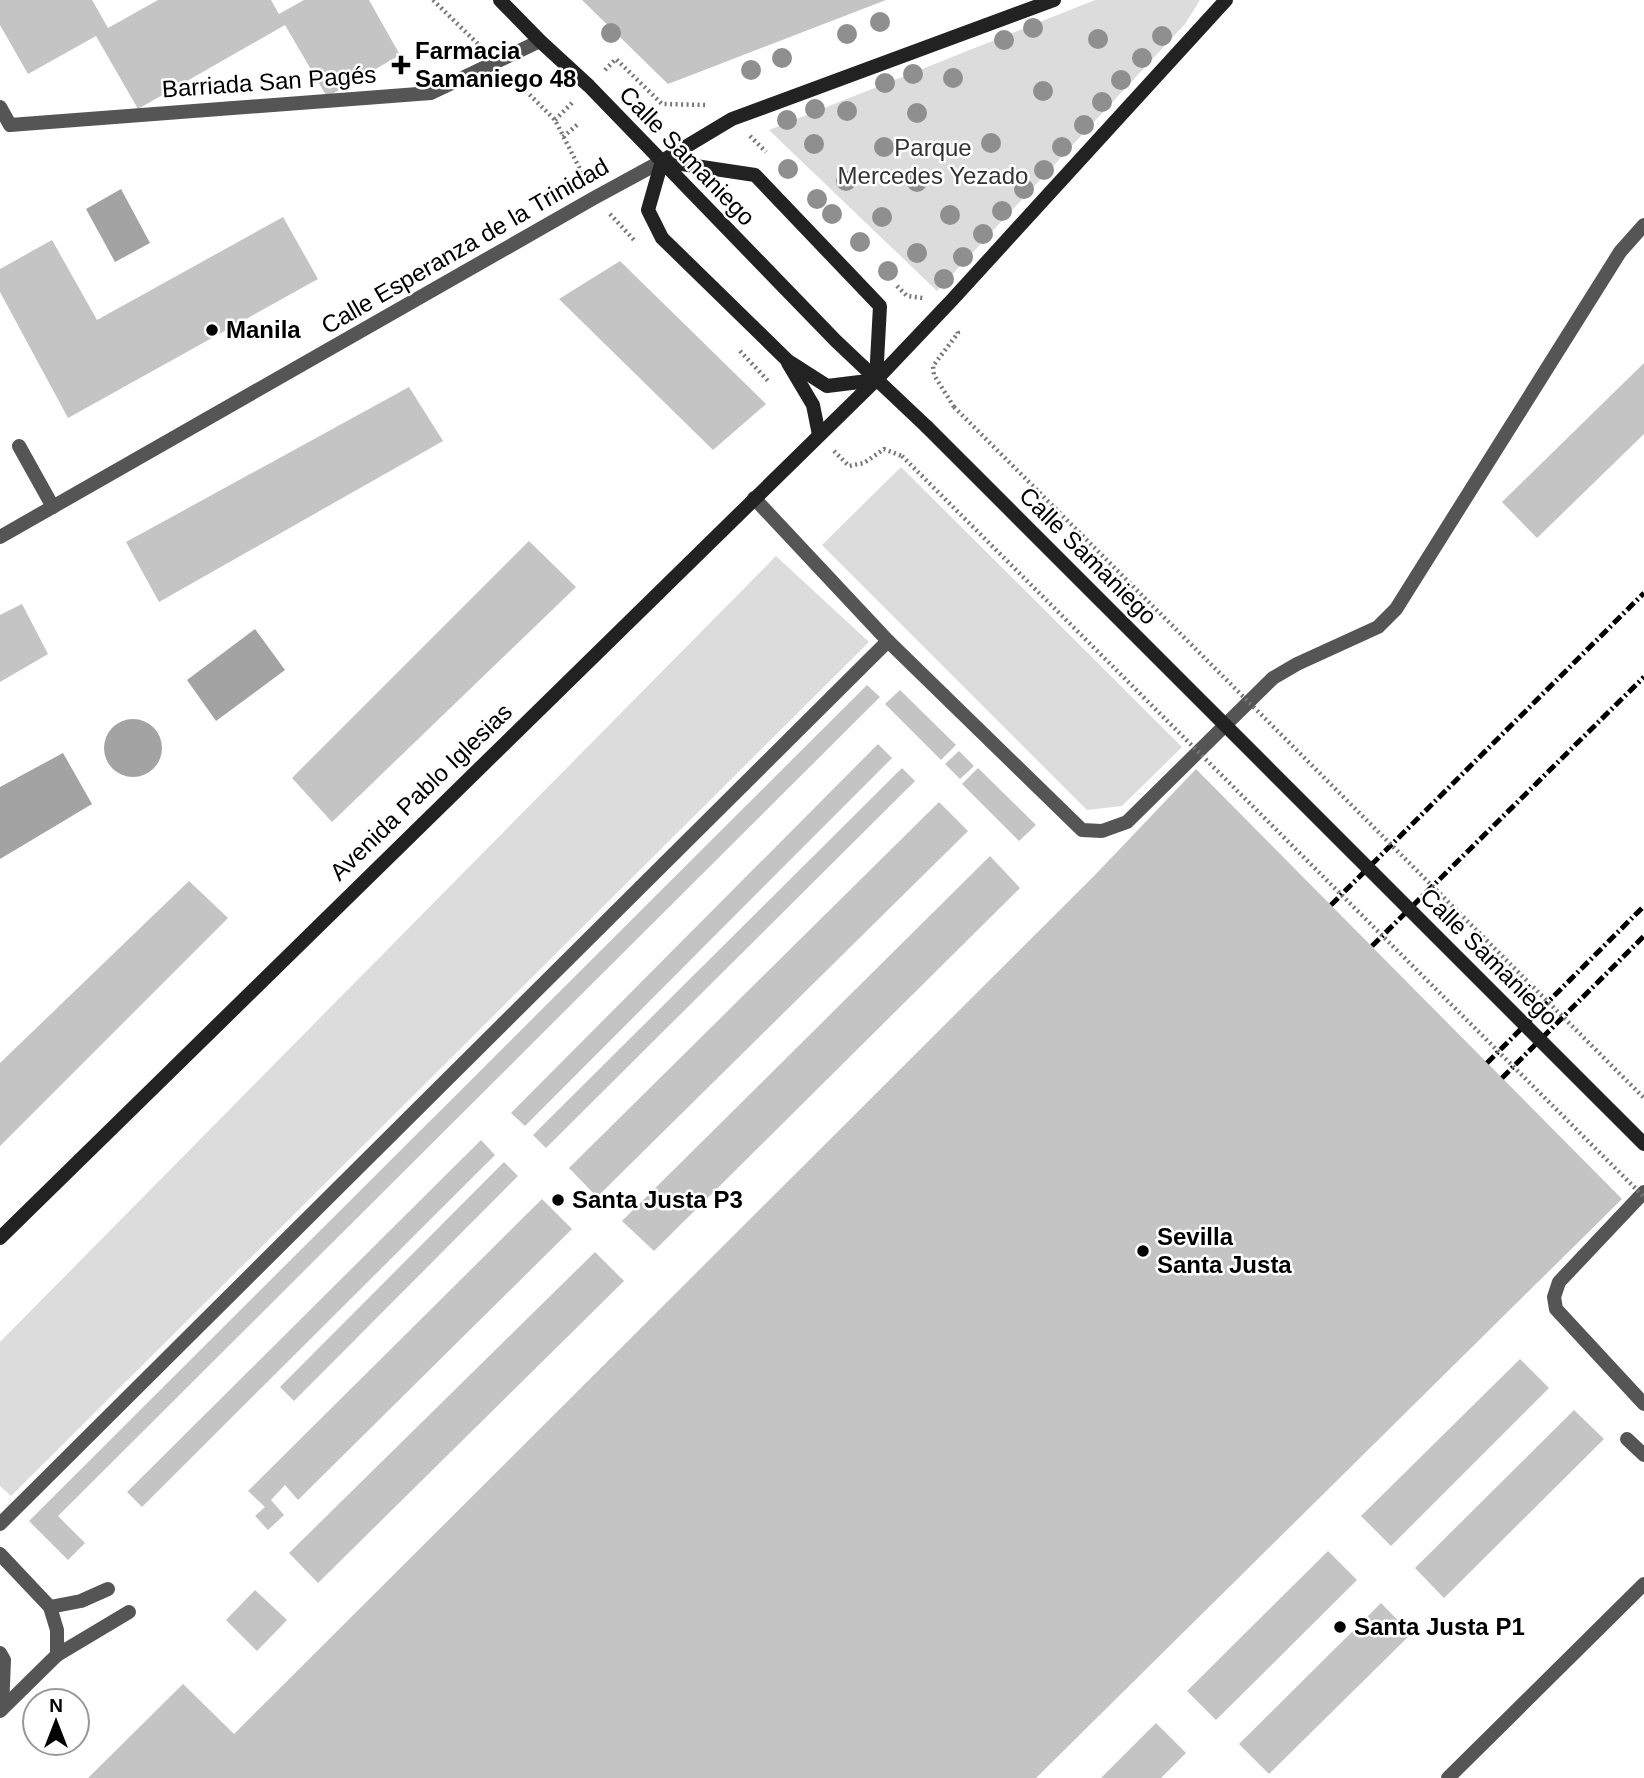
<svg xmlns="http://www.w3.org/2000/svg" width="1644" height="1778" viewBox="0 0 1644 1778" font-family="Arial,sans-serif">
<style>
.green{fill:#dcdcdc}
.water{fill:#a3a3a3}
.building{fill:#c4c4c4}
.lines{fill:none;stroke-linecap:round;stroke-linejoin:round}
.path{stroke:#777;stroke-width:4.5;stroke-dasharray:2 3.5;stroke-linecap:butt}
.lane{stroke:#555;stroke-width:14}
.street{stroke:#555;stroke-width:14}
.secondary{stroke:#222;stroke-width:14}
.rail{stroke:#000;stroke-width:5;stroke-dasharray:10 3.5 2 3.5;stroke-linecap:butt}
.path-bridge{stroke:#777;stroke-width:4.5;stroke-dasharray:2 3.5;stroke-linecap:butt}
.secondary-bridge{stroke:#222;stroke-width:14}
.tree{fill:#8f8f8f}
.poi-dot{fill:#000;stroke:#fff;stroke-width:2.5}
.labels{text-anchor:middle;stroke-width:5;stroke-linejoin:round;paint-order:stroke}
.poi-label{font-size:24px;font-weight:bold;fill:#000;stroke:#fff;text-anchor:start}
.street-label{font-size:24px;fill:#000;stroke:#fff}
.park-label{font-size:24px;fill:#333;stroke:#fff}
</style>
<rect width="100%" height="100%" fill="#fff"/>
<g class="green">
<polygon points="1095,0 1200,0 1185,24 937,291 769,130"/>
<polygon points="901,467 1182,747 1122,806 1087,810 822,545"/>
<polygon points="776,556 869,642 11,1496 0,1486 0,1342"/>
</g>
<g class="water">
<polygon points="121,189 150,243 115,262 86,209"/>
<polygon points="255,629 285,670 216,721 187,680"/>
<circle cx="133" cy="748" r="29"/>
<polygon points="63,753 92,804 0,859 0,787"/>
</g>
<g class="building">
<polygon points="0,0 92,0 108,28 158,0 271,0 279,14 304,0 369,0 400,55 327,97 285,25 138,109 96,36 28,74 0,25"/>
<polygon points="582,0 886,0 668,84"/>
<polygon points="283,217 318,279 68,418 0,292 0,269 52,240 97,320"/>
<polygon points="620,261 766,404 713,450 559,299"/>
<polygon points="1644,363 1644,434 1537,538 1502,502"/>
<polygon points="409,387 443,441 159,602 126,542"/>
<polygon points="529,541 576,587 332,822 292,778"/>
<polygon points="22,604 48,654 0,682 0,615"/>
<polygon points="867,685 880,697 58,1516 85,1543 68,1560 29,1521"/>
<polygon points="900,690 956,745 941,760 885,704"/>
<polygon points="878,744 892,758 525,1126 511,1113"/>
<polygon points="959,751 974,766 960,779 945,764"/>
<polygon points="902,768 915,781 546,1148 533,1135"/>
<polygon points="978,768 1036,825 1019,841 962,784"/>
<polygon points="1196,769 1622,1199 1036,1778 88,1778 183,1684 234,1734 1094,876"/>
<polygon points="939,802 968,831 597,1197 569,1168"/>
<polygon points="990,856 1020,888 654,1251 622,1221"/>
<polygon points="189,881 228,918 0,1146 0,1063"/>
<polygon points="481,1140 495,1155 142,1507 127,1492"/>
<polygon points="504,1162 518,1176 294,1401 280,1387"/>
<polygon points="542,1199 572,1229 298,1500 285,1485 271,1500 284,1515 268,1530 255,1516 265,1507 248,1491"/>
<polygon points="595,1252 624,1281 318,1583 289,1553"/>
<polygon points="1520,1359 1549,1388 1391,1546 1361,1516"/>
<polygon points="1574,1410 1604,1439 1444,1598 1415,1568"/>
<polygon points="1328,1551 1357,1580 1216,1720 1187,1691"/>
<polygon points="255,1590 287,1620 257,1651 226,1620"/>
<polygon points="1381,1603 1411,1634 1269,1774 1239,1744"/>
<polygon points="1156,1723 1186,1753 1161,1778 1101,1778"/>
</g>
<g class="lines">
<g class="path">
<polyline points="433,0 480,46"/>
<polyline points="605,70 616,59 662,104 707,105"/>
<polyline points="514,79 555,120 585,179"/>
<polyline points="555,120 574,101"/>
<polyline points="750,136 766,152"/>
<polyline points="563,137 578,124"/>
<polyline points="610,214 635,241"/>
<polyline points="897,286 907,296 923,298"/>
<polyline points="740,351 770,383"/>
<polyline points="954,407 934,375 933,366 958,333 956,329"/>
<polyline points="834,451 849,466 864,463 884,449 902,456"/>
</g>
<g class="lane">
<polyline points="19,446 53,507"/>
<polyline points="754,498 888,641 1082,830 1102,831 1127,822 1273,678 1297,664 1378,627 1396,609 1620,252 1644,225"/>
<polyline points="1644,1192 1559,1282 1554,1297 1556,1309 1644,1404"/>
<polyline points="1627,1439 1644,1455"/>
<polyline points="0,1524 888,641"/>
<polyline points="0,1554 50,1607 57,1630 57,1655 0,1711"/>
<polyline points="50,1607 81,1601 108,1589"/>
<polyline points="0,1653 4,1660 2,1709"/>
<polyline points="57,1655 129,1612"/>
<polyline points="1448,1778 1644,1584"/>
</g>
<g class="street">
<polyline points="0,107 10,125 431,93 540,41"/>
<polyline points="0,537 594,198 662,161"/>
</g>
<g class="secondary">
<polyline points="500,0 540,41 589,86 836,341 927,427"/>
<polyline points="662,161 732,119 1054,0"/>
<polyline points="662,161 648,210 662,238 788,361 827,386 876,380"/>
<polyline points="662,161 755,175 880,306 876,380"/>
<polyline points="788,363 813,405 819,435"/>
<polyline points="0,1238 876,380 952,300 1226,0"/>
</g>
<g class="rail">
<polyline points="1331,905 1644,593"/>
<polyline points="1372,946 1644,677"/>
<polyline points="1487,1063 1644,906"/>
<polyline points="1502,1078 1644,936"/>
</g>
<g class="path-bridge">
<polyline points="954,407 1644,1098"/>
<polyline points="902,456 1644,1197"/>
</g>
<polyline class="secondary-bridge" points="927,427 1644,1144"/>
</g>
<g class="tree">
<circle cx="880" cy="22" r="10"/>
<circle cx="1033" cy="28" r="10"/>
<circle cx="611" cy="33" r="10"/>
<circle cx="847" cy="34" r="10"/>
<circle cx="1162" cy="36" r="10"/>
<circle cx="1098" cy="39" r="10"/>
<circle cx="1004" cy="40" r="10"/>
<circle cx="782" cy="58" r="10"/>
<circle cx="1142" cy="58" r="10"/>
<circle cx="751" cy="70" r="10"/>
<circle cx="913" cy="74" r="10"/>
<circle cx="953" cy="78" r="10"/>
<circle cx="1121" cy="80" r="10"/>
<circle cx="885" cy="83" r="10"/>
<circle cx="1043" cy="91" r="10"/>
<circle cx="1102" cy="102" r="10"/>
<circle cx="815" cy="109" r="10"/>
<circle cx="847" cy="111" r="10"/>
<circle cx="917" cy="113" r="10"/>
<circle cx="787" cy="120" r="10"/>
<circle cx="1084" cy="125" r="10"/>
<circle cx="991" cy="143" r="10"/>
<circle cx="814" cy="144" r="10"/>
<circle cx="884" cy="147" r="10"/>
<circle cx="1062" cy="147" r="10"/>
<circle cx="788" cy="169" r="10"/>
<circle cx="1044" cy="170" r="10"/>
<circle cx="846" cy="181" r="10"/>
<circle cx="917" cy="182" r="10"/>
<circle cx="1024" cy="189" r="10"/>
<circle cx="817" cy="199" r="10"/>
<circle cx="1002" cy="211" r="10"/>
<circle cx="832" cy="214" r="10"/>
<circle cx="950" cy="215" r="10"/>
<circle cx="882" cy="217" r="10"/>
<circle cx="983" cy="234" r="10"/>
<circle cx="860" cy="242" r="10"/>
<circle cx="917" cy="253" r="10"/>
<circle cx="963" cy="257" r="10"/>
<circle cx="888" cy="271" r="10"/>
<circle cx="944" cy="279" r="10"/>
</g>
<g class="poi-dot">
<path d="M397.5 54.5h7v7h7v7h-7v7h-7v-7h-7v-7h7z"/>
<circle cx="212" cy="330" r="7"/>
<circle cx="558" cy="1200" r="7"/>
<circle cx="1143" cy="1251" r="7"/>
<circle cx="1340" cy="1627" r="7"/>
</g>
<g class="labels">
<g class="poi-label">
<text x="415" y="59">Farmacia<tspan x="415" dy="28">Samaniego 48</tspan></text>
<text x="226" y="338">Manila</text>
<text x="572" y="1208">Santa Justa P3</text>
<text x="1157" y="1245">Sevilla<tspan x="1157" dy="28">Santa Justa</tspan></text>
<text x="1354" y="1635">Santa Justa P1</text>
</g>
<g class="street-label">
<text transform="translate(269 82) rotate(-4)" y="8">Barriada San Pagés</text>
<text transform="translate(687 156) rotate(46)" y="8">Calle Samaniego</text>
<text transform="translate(465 246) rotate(-30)" y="8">Calle Esperanza de la Trinidad</text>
<text transform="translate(1088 556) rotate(45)" y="8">Calle Samaniego</text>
<text transform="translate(421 792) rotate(-44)" y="8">Avenida Pablo Iglesias</text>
<text transform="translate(1489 957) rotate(45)" y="8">Calle Samaniego</text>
</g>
<g class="park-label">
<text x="933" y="156">Parque<tspan x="933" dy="28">Mercedes Yezado</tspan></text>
</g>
</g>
<g transform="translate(56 1722)"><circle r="33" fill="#ffffff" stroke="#999999" stroke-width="2"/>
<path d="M0-5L12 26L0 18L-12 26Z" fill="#000000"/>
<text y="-10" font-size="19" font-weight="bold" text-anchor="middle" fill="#000000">N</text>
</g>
</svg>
